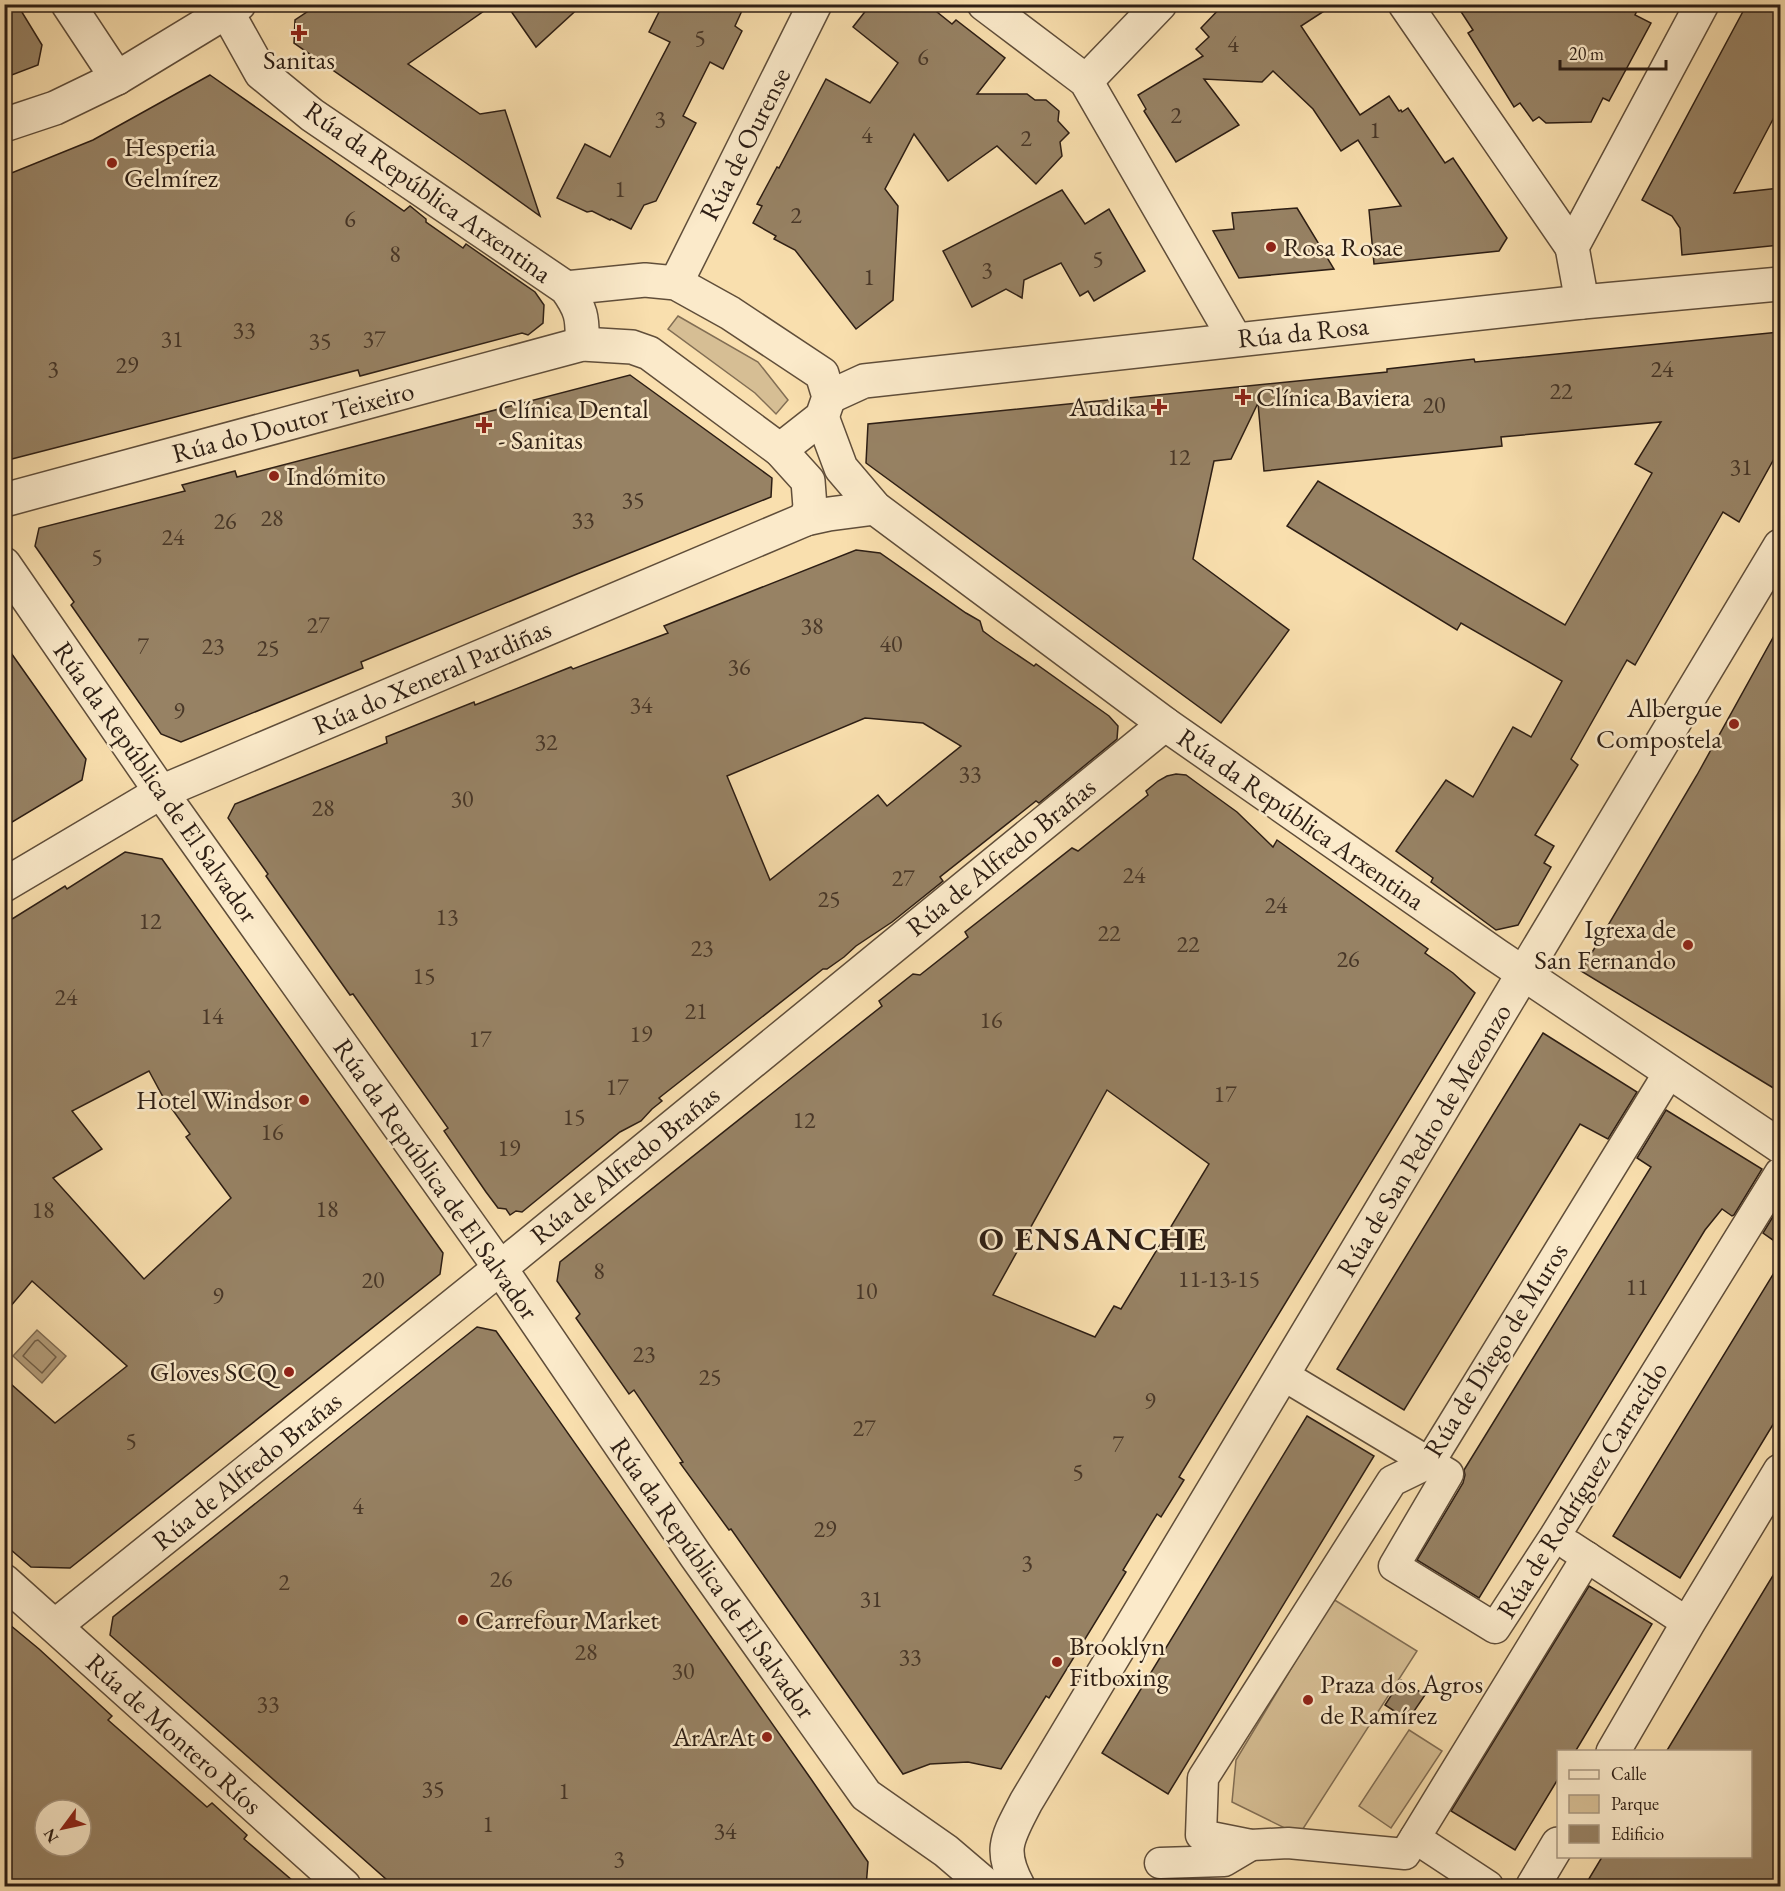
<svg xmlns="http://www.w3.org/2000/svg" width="1785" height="1891" viewBox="0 0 1785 1891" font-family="'EB Garamond',serif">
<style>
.green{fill:#d6be94;stroke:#826e54;stroke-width:1.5}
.water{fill:#b49d7a;stroke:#7e6a51;stroke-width:1.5}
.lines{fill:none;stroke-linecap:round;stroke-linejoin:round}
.shore{stroke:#705e47;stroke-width:1.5}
.building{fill:#978264;stroke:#2d1e14;stroke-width:1.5;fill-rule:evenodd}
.pedestrian-casing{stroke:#604e3a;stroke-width:33}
.minor-casing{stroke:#604e3a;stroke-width:36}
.tertiary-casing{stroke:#604e3a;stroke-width:36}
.pedestrian{stroke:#fbeaca;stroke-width:30}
.minor{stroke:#fbeaca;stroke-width:33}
.tertiary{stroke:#fbeaca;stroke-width:33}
.poi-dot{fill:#8f2418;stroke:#fbeaca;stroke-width:2}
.labels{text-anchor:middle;stroke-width:5;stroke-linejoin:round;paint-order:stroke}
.number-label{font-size:24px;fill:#483728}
.poi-label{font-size:27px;fill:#2d1e14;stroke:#fbeaca;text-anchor:start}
.street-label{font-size:27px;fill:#2d1e14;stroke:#fbeaca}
.district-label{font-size:33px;font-weight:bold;letter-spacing:1.5px;fill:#2d1e14;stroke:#fbeaca}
</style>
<rect width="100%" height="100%" fill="#f9dfae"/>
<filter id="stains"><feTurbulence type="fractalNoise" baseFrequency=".00333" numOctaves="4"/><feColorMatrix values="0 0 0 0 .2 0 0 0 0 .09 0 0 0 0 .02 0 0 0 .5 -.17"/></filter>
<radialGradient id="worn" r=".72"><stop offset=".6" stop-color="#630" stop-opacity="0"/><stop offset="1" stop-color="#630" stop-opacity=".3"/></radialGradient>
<g class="green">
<polygon points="678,316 758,362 788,400 776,414 755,393 668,329"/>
<polygon points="1333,1599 1417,1651 1299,1835 1232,1802 1236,1760"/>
<polygon points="1409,1730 1442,1751 1391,1828 1359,1806"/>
</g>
<polygon class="water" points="37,1330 66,1356 42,1383 13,1356"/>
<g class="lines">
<polygon class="shore" points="38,1340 56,1357 42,1373 23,1356 35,1341"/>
</g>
<g class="building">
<polygon points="4,4 17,4 42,45 38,65 4,78"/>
<polygon points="319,4 494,4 408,64 480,114 505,110 540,216 466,163 294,43 295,20"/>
<polygon points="506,4 583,4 536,47"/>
<polygon points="663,4 745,4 735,26 742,31 723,69 710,62 683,116 696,123 656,201 644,205 631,229 611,219 610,220 592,211 587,212 557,198 585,144 610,157 670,42 649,32"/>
<polygon points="871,4 927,4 952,24 956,20 1005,58 977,94 1027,94 1035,100 1046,100 1059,111 1058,121 1069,133 1060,142 1062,156 1036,184 997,146 948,181 914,134 885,189 898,206 893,300 856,329 795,250 774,239 776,236 753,223 762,206 757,204 777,167 779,168 826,79 870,103 898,63 853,27"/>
<polygon points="1224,4 1335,4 1301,26 1352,103 1360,115 1389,96 1399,111 1401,110 1402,112 1408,108 1445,163 1453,158 1507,238 1499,251 1374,264 1369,210 1401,206 1358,140 1341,151 1313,109 1273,71 1262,82 1204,79 1239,125 1176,162 1144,111 1146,109 1138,95 1203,56 1196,49 1209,37 1201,28"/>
<polygon points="1456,4 1640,4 1635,15 1651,23 1609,101 1603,98 1591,122 1546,123 1539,117 1533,121 1520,103 1514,107 1468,33 1473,30"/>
<polygon points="1747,4 1780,4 1780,106 1734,193 1780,188 1780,245 1682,255 1680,228 1672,216 1642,200"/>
<polygon points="210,75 404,211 410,206 426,219 426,222 463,248 466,244 535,292 544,305 543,323 528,335 522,333 360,376 358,370 4,461 4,176 93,140"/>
<polygon points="1062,190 1085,224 1109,209 1145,271 1094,301 1088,291 1080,296 1061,263 1024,280 1022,298 1006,289 972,307 943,251"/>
<polygon points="1297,208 1334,269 1239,278 1213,231 1234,229 1232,213"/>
<polygon points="1780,332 1780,448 1739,522 1723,512 1635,665 1627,660 1571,759 1578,765 1535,835 1554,846 1544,863 1551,867 1518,925 1496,930 1431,882 1433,878 1396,851 1446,780 1473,797 1513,727 1531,737 1562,681 1461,623 1457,630 1287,526 1318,481 1565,625 1652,473 1635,464 1661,422 1501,437 1502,446 1264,471 1258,403 1231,459 1214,461 1193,559 1289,630 1221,723 866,463 868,424 1387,372 1387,369 1474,359 1475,362"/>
<polygon points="630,375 772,478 771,497 577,574 361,662 363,668 181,742 161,734 71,605 74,602 35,546 39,528 185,491 182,485 235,471 237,477"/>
<path d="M856,550L880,553L966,613L980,621L983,631L995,640L1034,666L1036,664L1109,716L1118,726L1117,739L1039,803L1036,801L940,877L943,881L892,922L856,946L844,957L827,969H823L659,1098L662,1101L652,1109L641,1121L620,1132L522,1212L516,1211L510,1215L506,1209L498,1208L486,1192L444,1131L448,1128L353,994L350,995L266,876L268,874L228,818L235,804L387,743L386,737L474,702L475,705L571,667L573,669L668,633L664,626ZM865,718L923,723L961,746L887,806L878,795L770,880L727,776Z"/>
<polygon points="1780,625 1780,1092 1581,971 1697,775"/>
<polygon points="4,643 86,759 82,780 4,827"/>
<path d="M1176,774L1186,775L1197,783L1237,812L1273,847L1277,840L1428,949L1425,953L1453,973L1475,993L1179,1477L1184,1480L1161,1517L1157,1514L1123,1570L1126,1572L1049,1698L1046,1696L1001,1769L968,1762L930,1764L903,1774L731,1529L729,1530L680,1463L683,1462L634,1390L629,1394L576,1318L580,1314L557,1281L560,1262L882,1006L879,1001L913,974L920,975L968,937L965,932L1072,848L1078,851L1148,795L1146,791L1158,781L1167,776ZM1107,1090L1209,1164L1121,1309L1114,1306L1095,1337L993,1295Z"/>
<path d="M125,852L162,859L443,1253L440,1274L70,1568L31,1567L4,1544V1378L55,1423L127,1366L32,1281L4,1314V924L65,886L67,889ZM149,1071L162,1095L190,1134L186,1137L231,1198L144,1279L53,1178L102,1149L72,1111Z"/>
<polygon points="1543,1033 1637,1092 1608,1139 1580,1124 1404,1410 1337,1369"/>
<polygon points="1666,1110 1762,1169 1734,1215 1732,1216 1722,1209 1705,1230 1479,1598 1417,1560 1463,1483 1465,1475 1464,1470 1651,1167 1637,1158"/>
<polygon points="1780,1205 1780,1245 1763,1233"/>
<polygon points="1780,1263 1780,1413 1680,1578 1613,1536"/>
<polygon points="477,1327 496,1331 811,1779 868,1862 866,1887 395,1887 110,1635 113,1617"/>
<polygon points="1307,1416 1374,1456 1168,1794 1102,1753"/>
<polygon points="1780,1564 1780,1887 1584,1887 1602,1857 1750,1857 1750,1752 1666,1752"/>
<polygon points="1589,1586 1652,1624 1575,1752 1558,1752 1558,1779 1515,1850 1451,1811"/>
<path d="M4,1620L39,1649L112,1716L108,1720L207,1807L212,1803L247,1835L244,1839L300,1887H4ZM45,1810H81V1846H45Z"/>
<polygon points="1401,1680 1425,1695 1408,1720 1385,1705"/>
</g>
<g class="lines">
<defs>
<g id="pedestrian">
<polyline points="1283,1375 1448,1474 1394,1566 1495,1628 1555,1536 1780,1173"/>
<polyline points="1570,1546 1688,1623"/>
<polyline points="1587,1557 1405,1854 1288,1843 1251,1845 1201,1835 1203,1778 1392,1481 1429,1463 1670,1071"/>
<polyline points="1415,1838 1488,1886"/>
<polyline points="1160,1863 1224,1861 1251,1845"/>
</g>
<g id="minor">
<polyline points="68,4 117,78"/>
<polyline points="984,4 1086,81 1235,339"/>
<polyline points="1405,4 1572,247"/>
<path d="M227,12L261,73L312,115L566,288C581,309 583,317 582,344"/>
<polyline points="1086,81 1160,4"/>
<polyline points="676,283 815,4"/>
<polyline points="566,288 645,280 676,283 730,313 822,374 829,397 822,417 780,450"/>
<polyline points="1582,302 1572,247 1702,4"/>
<polyline points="829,397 864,381 1582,302 1780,284"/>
<polyline points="822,417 841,468 875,508 1165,724 1496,955 1780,1146"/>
<polyline points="4,500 582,344 632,347 649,353 780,450 808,481 810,507 806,519"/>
<polyline points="4,564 161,792 500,1268 696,1556 866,1795 946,1851 987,1886"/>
<polyline points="4,885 161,792 806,519 829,514 875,508"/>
<polyline points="4,1581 344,1886"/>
<polyline points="55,1626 500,1268 1165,724"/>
<polyline points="1613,1752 1688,1623 1780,1471"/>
<path d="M1018,1886C998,1849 1008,1837 1026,1802L1780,546"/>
<polyline points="1533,1886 1558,1844"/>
</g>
<polyline id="tertiary" points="4,125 55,108 117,78 239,4"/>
</defs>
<use href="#pedestrian" class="pedestrian-casing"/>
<use href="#minor" class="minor-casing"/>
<use href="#tertiary" class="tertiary-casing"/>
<use href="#pedestrian" class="pedestrian"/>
<use href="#minor" class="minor"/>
<use href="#tertiary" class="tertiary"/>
</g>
<g class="poi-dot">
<path d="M296 24h6v6h6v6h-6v6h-6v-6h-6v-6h6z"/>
<circle cx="112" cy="163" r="6"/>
<circle cx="1271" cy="247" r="6"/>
<path d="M1240 388h6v6h6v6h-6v6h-6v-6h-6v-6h6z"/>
<path d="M1156 398h6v6h6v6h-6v6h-6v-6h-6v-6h6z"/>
<path d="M481 416h6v6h6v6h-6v6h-6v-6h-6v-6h6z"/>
<circle cx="274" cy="476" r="6"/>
<circle cx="1734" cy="724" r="6"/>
<circle cx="1688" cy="945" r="6"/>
<circle cx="304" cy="1100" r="6"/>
<circle cx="289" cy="1372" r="6"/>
<circle cx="463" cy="1620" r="6"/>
<circle cx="1057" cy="1662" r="6"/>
<circle cx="1308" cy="1700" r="6"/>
<circle cx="767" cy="1737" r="6"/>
</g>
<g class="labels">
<g class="number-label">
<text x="700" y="46">5</text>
<text x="1233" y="52">4</text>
<text x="923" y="65">6</text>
<text x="1176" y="123">2</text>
<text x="660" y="127">3</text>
<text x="1375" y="138">1</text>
<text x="867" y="143">4</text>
<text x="1026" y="146">2</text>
<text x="620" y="197">1</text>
<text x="796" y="223">2</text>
<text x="350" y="227">6</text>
<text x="395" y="262">8</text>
<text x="1098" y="267">5</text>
<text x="987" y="278">3</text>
<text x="869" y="285">1</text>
<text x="244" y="338">33</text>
<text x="172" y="347">31</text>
<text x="374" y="347">37</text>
<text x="320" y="349">35</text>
<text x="127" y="373">29</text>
<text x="53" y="377">3</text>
<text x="1662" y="377">24</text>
<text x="1561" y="399">22</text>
<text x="1434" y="413">20</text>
<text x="1179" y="465">12</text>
<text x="1741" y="475">31</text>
<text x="633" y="508">35</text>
<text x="272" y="526">28</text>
<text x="583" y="528">33</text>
<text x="225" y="529">26</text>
<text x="173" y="545">24</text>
<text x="97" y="565">5</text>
<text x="318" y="633">27</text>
<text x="812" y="634">38</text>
<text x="891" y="652">40</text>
<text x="143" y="654">7</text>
<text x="213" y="654">23</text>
<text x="268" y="656">25</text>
<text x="739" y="675">36</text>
<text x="641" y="713">34</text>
<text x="179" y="719">9</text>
<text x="546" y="750">32</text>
<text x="970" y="782">33</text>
<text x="462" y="807">30</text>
<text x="323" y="816">28</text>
<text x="1134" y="883">24</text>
<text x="903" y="886">27</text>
<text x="829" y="907">25</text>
<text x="1276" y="913">24</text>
<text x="447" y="925">13</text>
<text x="150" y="929">12</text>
<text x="1109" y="941">22</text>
<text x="1188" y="952">22</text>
<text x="702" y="956">23</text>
<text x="1348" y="967">26</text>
<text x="424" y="984">15</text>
<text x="66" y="1005">24</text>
<text x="696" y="1019">21</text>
<text x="212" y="1024">14</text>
<text x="991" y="1028">16</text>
<text x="641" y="1042">19</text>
<text x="480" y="1047">17</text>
<text x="617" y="1095">17</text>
<text x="1225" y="1102">17</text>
<text x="574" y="1125">15</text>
<text x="804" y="1128">12</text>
<text x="272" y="1140">16</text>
<text x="509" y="1156">19</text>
<text x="327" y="1217">18</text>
<text x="43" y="1218">18</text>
<text x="599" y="1279">8</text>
<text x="1219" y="1287">11-13-15</text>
<text x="373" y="1288">20</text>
<text x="1637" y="1295">11</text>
<text x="866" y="1299">10</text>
<text x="218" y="1304">9</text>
<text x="644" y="1362">23</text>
<text x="710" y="1385">25</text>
<text x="1150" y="1409">9</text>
<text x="864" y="1436">27</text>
<text x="131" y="1449">5</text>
<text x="1118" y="1452">7</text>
<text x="1078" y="1480">5</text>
<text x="358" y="1514">4</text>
<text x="825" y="1537">29</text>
<text x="1027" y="1571">3</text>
<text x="501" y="1587">26</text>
<text x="284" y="1590">2</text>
<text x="871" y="1607">31</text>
<text x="586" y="1660">28</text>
<text x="910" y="1665">33</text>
<text x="683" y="1679">30</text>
<text x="268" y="1712">33</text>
<text x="433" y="1797">35</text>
<text x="564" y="1799">1</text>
<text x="488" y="1832">1</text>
<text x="725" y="1839">34</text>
<text x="619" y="1867">3</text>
</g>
<g class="poi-label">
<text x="299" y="69" text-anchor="middle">Sanitas</text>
<text x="124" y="156">Hesperia<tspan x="124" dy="31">Gelmírez</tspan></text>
<text x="1283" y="256">Rosa Rosae</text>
<text x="1256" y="406">Clínica Baviera</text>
<text x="1146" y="416" text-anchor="end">Audika</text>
<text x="498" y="418">Clínica Dental<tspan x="498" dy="31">- Sanitas</tspan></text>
<text x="286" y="485">Indómito</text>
<text x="1722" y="717" text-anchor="end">Albergue<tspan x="1722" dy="31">Compostela</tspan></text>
<text x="1676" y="938" text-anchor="end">Igrexa de<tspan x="1676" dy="31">San Fernando</tspan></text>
<text x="292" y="1109" text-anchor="end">Hotel Windsor</text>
<text x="277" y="1381" text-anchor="end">Gloves SCQ</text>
<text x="475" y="1629">Carrefour Market</text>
<text x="1069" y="1655">Brooklyn<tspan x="1069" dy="31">Fitboxing</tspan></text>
<text x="1320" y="1693">Praza dos Agros<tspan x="1320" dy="31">de Ramírez</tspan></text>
<text x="755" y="1746" text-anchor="end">ArArAt</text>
</g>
<g class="street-label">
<text transform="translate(745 144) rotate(-63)" y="9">Rúa de Ourense</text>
<text transform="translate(428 192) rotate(35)" y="9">Rúa da República Arxentina</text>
<text transform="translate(1303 332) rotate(-6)" y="9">Rúa da Rosa</text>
<text transform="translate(293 422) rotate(-15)" y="9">Rúa do Doutor Teixeiro</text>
<text transform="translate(432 677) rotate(-23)" y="9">Rúa do Xeneral Pardiñas</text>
<text transform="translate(156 782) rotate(55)" y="9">Rúa da República de El Salvador</text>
<text transform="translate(1301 819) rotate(35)" y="9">Rúa da República Arxentina</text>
<text transform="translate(1001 857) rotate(-39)" y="9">Rúa de Alfredo Brañas</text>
<text transform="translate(1424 1140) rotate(-59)" y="9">Rúa de San Pedro de Mezonzo</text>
<text transform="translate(625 1165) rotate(-39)" y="9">Rúa de Alfredo Brañas</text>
<text transform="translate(436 1179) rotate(55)" y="9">Rúa da República de El Salvador</text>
<text transform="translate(1496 1350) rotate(-58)" y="9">Rúa de Diego de Muros</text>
<text transform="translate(247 1471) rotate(-39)" y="9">Rúa de Alfredo Brañas</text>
<text transform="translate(1582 1490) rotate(-58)" y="9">Rúa de Rodríguez Carracido</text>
<text transform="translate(713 1578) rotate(55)" y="9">Rúa da República de El Salvador</text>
<text transform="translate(174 1734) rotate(42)" y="9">Rúa de Montero Ríos</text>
</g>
<g class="district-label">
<text x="1093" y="1250">O ENSANCHE</text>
</g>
</g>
<rect width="1785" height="1891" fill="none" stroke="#f9dfae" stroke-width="24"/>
<rect x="6" y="6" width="1773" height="1879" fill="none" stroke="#2d1e14" stroke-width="3"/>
<rect x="12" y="12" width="1761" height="1867" fill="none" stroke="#2d1e14" stroke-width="1.5"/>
<rect x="1557" y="1750" width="195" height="108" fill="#fbeaca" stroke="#a99881" stroke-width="1.5"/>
<rect x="1569" y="1770" width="30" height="9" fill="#fbeaca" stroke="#a99881" stroke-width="1.5"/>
<text x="1611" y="1780" font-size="18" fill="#2d1e14">Calle</text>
<rect x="1569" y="1795" width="30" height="18" fill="#d6be94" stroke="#a99881" stroke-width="1.5"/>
<text x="1611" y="1810" font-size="18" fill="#2d1e14">Parque</text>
<rect x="1569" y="1825" width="30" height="18" fill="#978264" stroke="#a99881" stroke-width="1.5"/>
<text x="1611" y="1840" font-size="18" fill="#2d1e14">Edificio</text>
<g transform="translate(63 1828) rotate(237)"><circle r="28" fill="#fbeaca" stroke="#a99881" stroke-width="1.5"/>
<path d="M0-4.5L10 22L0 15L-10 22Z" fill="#8f2418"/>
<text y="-9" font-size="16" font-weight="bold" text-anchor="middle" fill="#2d1e14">N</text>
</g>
<path d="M1560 60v9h106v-9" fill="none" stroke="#2d1e14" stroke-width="3"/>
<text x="1569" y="60" font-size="18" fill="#2d1e14" stroke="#fbeaca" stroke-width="4.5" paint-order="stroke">20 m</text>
<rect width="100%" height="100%" filter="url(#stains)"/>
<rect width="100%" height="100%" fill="url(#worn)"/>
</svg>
